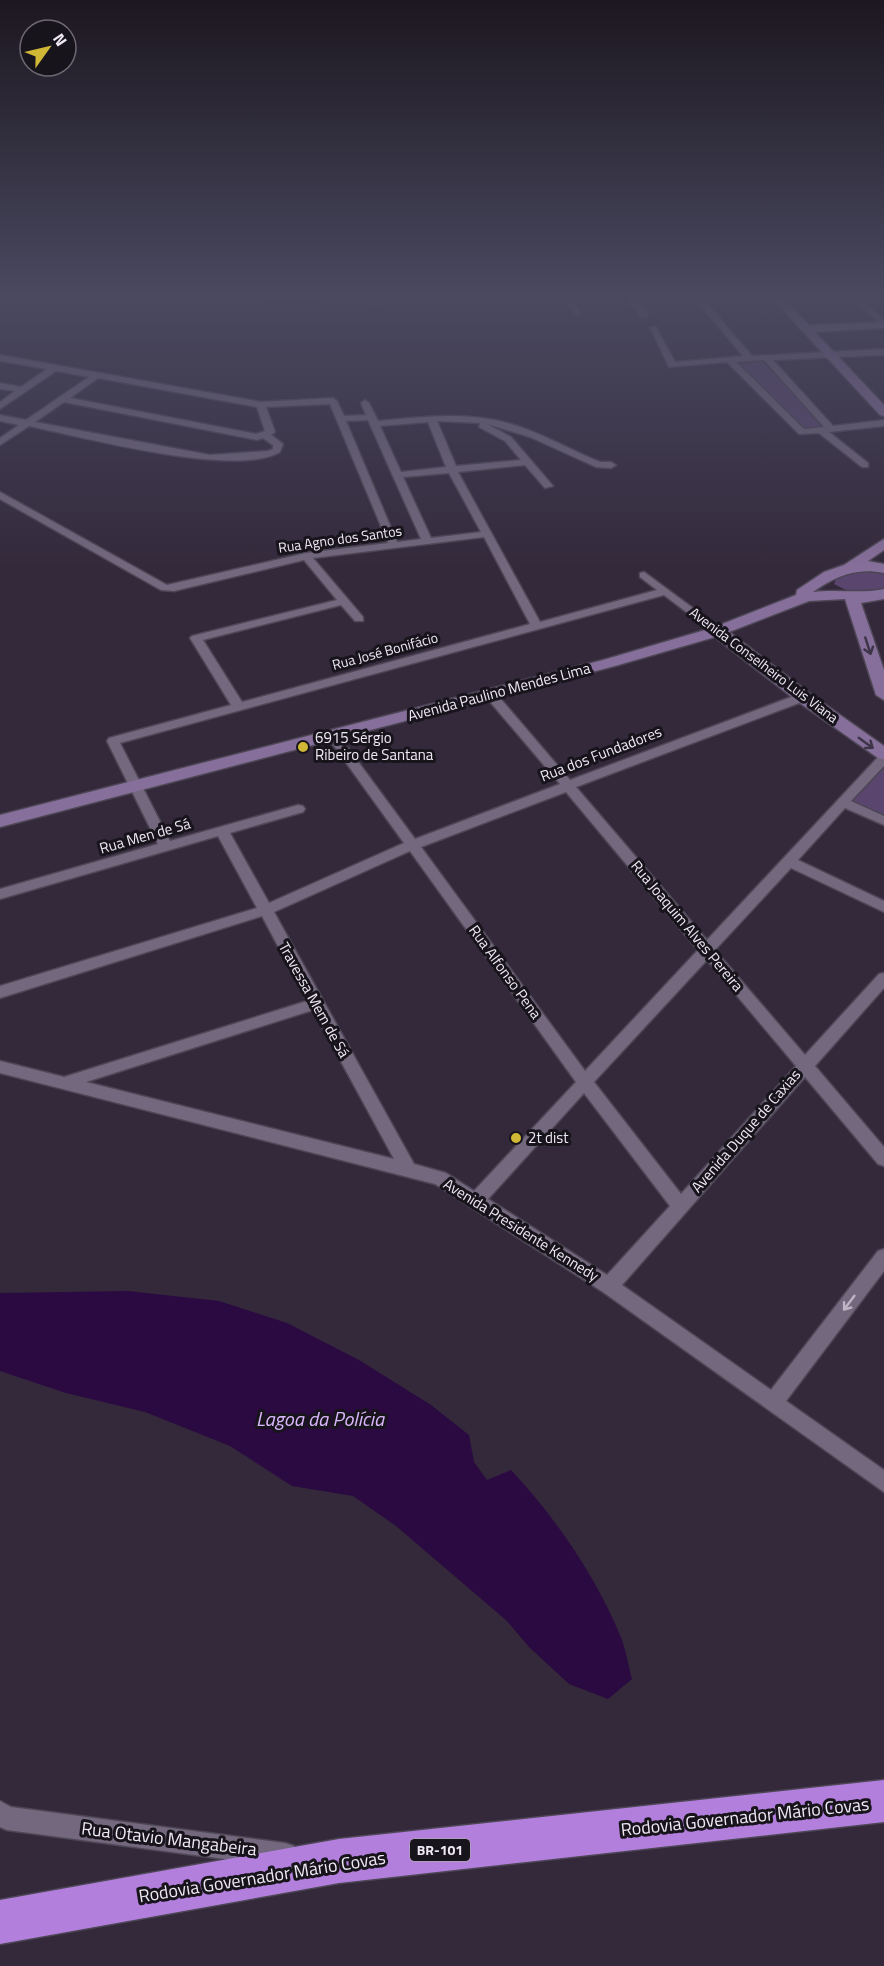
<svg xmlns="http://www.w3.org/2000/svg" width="884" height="1966" viewBox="0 0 884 1966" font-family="'Titillium Web',sans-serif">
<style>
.green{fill:#5a456e}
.water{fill:#2b0a41}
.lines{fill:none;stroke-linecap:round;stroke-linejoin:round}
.street-casing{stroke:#4d4655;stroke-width:3}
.secondary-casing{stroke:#4d4655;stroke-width:3}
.highway-casing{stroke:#4d4655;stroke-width:3}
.street{fill:#73687d;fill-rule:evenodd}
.secondary{fill:#866f9a;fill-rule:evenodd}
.highway{fill:#b27fdd;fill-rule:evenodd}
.oneway{stroke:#3e3448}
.oneway2{stroke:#bdb5c5}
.poi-dot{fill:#d0b736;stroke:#18141c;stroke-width:2}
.labels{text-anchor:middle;stroke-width:6;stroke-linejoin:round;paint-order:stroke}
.far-street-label{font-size:14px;fill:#efe9f5;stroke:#18141c}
.shield{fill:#18141c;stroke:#aea9b4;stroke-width:1.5}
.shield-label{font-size:14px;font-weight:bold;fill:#efe9f5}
.street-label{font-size:15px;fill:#efe9f5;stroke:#18141c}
.poi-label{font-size:15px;fill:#efe9f5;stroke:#18141c;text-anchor:start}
.near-street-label{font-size:18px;fill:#efe9f5;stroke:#18141c}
.near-water-label{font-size:20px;font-style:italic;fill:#dbb7fd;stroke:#18141c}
</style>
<rect width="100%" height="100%" fill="#33293b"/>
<g class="green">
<polygon points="762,361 825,426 802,429 737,364"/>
<polygon points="872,569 884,572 884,590 854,594 834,584 837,577"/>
<polygon points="884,768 884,816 851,801"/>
</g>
<path class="water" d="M128,1291L219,1301L287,1323L359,1360L431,1405L469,1435L474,1462L487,1480L511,1470C555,1517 595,1575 620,1635C626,1649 628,1665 632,1679L608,1699L569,1684L529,1647L507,1621L396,1526L353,1496L292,1486L230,1446L145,1412L66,1393L0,1371V1293Z"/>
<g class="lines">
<defs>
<g id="street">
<polygon points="249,295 381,299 385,301 381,303 253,297"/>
<polygon points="563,295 571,295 581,314 575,314"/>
<polygon points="625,295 633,295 648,315 647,317 641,317"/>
<path d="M692,295H700L752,356L884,349V355L773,360L833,426L884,420V426L829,432L868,463V467H862L819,433L799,434L727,362L669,367L650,327H656L675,362L743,356ZM764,360L824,427L804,429L736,362Z"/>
<polygon points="848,295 856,295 884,320 884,326"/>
<path d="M0,355L261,402L333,398L337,401L344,416L366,415L361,403L365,400L369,403L378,421C422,417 467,411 511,424C542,433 570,450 600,462H611L616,465L611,468L596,467L530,437L487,424L511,437L553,486L545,488L525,465L458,472L540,622L657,590L640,577V573L644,572L724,631L722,633H714L664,595L120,743L170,841L298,805L303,806L305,809L303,812L230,833L269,903L404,843L329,739V733H337L415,839L560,784L486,697L484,694L490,690L494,691L570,780L799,694H807V700L576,787L707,940L880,755L884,754V766L851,801L884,816V825L845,808L798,860L884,901V912L791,868L715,950L805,1055L879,974L884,973V988L815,1066L884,1147V1166L878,1164L805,1077L622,1285L771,1390L878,1251L884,1249V1271L786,1401L884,1470V1492L603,1292L435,1184L0,1073V1061L64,1077L307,1001L262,916L0,998V986L257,908L218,836L0,899V889L158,844L107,741L109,738L231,705L190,638L192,636L337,600L304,560L174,591L161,590L0,499V492L167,585L306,553L388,543L330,404L266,407L275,432L271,435L283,444L280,452C236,478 82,437 29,426L0,445V438L19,425L0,421V415L26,420L89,377L56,371L0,409V402L15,391L0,389V383L21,387L47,369L0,361ZM98,378L257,407L265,431L256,434L70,398ZM64,402L257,440L263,438L273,445V449L268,451L210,455L35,422ZM368,420L421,539L397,542L346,421ZM437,421L480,423L479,427L505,441L521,460L456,466ZM428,422L446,467L401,472L380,426ZM449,473L481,532L431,538L403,477ZM484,537L530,624L242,702L203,640L341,605L355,621H363V617L313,558ZM566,792L698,950L585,1071L421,847ZM410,851L576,1082L474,1191L446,1173L414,1164L274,912ZM707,960L796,1066L681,1194L594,1082ZM313,1010L394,1159L86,1082ZM584,1093L670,1206L607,1275L488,1199Z"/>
<polygon points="0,1801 11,1807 285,1843 294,1846 297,1855 294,1864 285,1867 7,1830 0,1827"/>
</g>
<g id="secondary">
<polygon points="769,295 780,295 809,325 884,322 884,328 815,332 884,405 884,416 880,415"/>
<path d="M884,539V550L868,561L884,564V573C857,567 835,576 813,592C838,589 860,594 884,589V599L861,603L884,670V700L876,695L845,599L809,601L729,632L809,693L884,746V759L878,758L797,701L715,637L615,666L0,827V815L603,660L712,628L796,595L797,590L824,572L844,565Z"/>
</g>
<polygon id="highway" points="884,1780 884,1822 339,1883 0,1944 0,1900 339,1839"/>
</defs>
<use href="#street" class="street-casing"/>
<use href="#secondary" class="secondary-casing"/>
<use href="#highway" class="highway-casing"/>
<use href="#street" class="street"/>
<use href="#secondary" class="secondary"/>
<use href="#highway" class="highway"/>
</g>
<defs><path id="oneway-shaft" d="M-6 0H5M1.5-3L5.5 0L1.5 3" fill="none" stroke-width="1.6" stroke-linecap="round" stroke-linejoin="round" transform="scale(1.5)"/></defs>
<g class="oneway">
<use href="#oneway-shaft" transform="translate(868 646) rotate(72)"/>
<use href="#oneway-shaft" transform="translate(866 743) rotate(36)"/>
</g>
<use class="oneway2" href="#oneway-shaft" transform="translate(849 1303) rotate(127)"/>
<linearGradient id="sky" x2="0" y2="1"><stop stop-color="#1c1720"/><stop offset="0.52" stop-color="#4a4960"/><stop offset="1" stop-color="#4a4960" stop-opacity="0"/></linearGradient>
<rect width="884" height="570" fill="url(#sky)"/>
<g class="poi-dot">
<circle cx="303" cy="747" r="6"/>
<circle cx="516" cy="1138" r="6"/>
</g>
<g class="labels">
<g class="far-street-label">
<text transform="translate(340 539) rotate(-8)" y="5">Rua Agno dos Santos</text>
<text transform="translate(385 651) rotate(-15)" y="5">Rua José Bonifácio</text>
<text transform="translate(764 665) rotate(37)" y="5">Avenida Conselheiro Luis Viana</text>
</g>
<rect class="shield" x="410" y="1839" width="60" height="22" rx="4.5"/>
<g class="shield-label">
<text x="440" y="1855">BR-101</text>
</g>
<g class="street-label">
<text transform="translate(499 692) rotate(-15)" y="5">Avenida Paulino Mendes Lima</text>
<text transform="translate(601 754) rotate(-21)" y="5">Rua dos Fundadores</text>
<text transform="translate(145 836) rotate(-16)" y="5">Rua Men de Sá</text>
<text transform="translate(687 926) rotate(50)" y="5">Rua Joaquim Alves Pereira</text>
<text transform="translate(505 972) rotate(54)" y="5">Rua Alfonso Pena</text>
<text transform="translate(314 1000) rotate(61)" y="5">Travessa Mem de Sá</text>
<text transform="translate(746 1131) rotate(-49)" y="5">Avenida Duque de Caxias</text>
<text transform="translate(521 1230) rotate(32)" y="5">Avenida Presidente Kennedy</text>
</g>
<g class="poi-label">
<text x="315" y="743">6915 Sérgio<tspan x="315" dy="17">Ribeiro de Santana</tspan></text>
<text x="528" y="1143">2t dist</text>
</g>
<g class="near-street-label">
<text transform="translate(745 1817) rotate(-6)" y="6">Rodovia Governador Mário Covas</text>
<text transform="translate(169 1839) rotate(7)" y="6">Rua Otavio Mangabeira</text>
<text transform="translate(262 1877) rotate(-9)" y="6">Rodovia Governador Mário Covas</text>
</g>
<g class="near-water-label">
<text x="320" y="1426">Lagoa da Polícia</text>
</g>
</g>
<g transform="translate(48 48) rotate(56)"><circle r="28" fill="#18141c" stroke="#6e6973" stroke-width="1.5"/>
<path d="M0-4.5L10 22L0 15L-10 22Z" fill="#d0b736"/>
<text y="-9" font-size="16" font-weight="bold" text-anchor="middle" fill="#efe9f5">N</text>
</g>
</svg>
